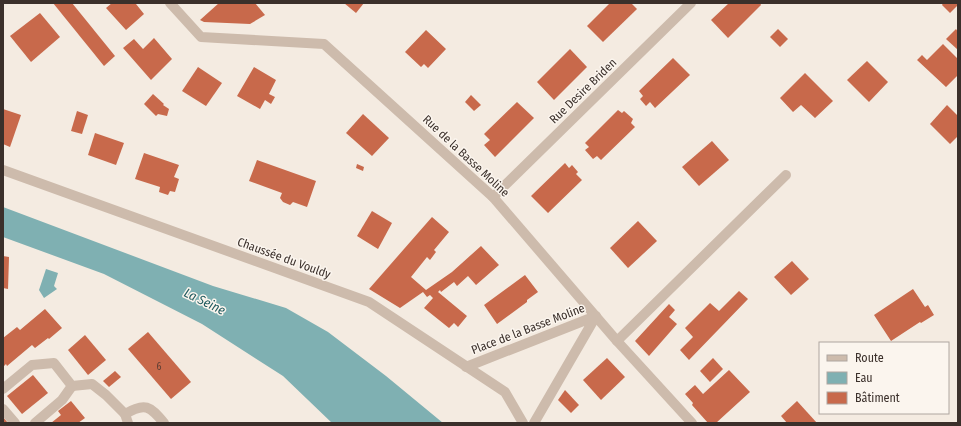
<svg xmlns="http://www.w3.org/2000/svg" width="961" height="426" viewBox="0 0 961 426" font-family="'Fira Sans Condensed',sans-serif">
<style>
.water{fill:#7fb0b2}
.building{fill:#c8694b}
.lines{fill:none;stroke-linecap:round;stroke-linejoin:round}
.minor{stroke:#cdbbac;stroke-width:10}
.labels{text-anchor:middle;stroke-width:3;stroke-linejoin:round;paint-order:stroke}
.number-label{font-size:10px;fill:#5e3e33}
.street-label{font-size:12px;fill:#3b302b;stroke:#fbf5ee}
.water-label{font-size:13px;font-style:italic;fill:#1f5a5e;stroke:#fbf5ee}
</style>
<rect width="100%" height="100%" fill="#f4ebe1"/>
<g class="water">
<polygon points="3,207 213,286 286,308 328,332 386,376 443,423 332,423 283,376 202,324 104,274 3,237"/>
<polygon points="46,269 58,273 54,286 57,289 44,298 39,290"/>
</g>
<g class="building">
<polygon points="53,3 72,3 115,56 104,66"/>
<polygon points="112,3 137,3 136,4 144,14 126,30 106,8"/>
<polygon points="219,3 255,3 265,15 250,24 204,22 200,20"/>
<polygon points="344,3 364,3 356,13"/>
<polygon points="610,3 631,3 637,9 603,42 587,26"/>
<polygon points="729,3 760,3 761,5 728,38 711,20"/>
<polygon points="943,3 958,3 958,5 950,13 942,5"/>
<polygon points="40,13 60,37 31,62 10,36"/>
<polygon points="778,29 788,39 780,47 770,37"/>
<polygon points="956,29 958,32 958,50 946,39"/>
<polygon points="426,30 446,49 428,68 424,64 421,67 405,52"/>
<polygon points="154,38 172,59 151,80 123,48 134,39 143,49"/>
<polygon points="943,44 958,59 958,75 946,87 917,60 922,55 927,60"/>
<polygon points="570,49 587,67 554,100 537,82"/>
<polygon points="673,58 690,75 655,108 650,102 646,106 640,99 643,96 639,91"/>
<polygon points="867,61 888,82 869,102 847,80"/>
<polygon points="198,67 222,83 206,106 182,91"/>
<polygon points="254,67 276,80 269,94 275,97 271,104 265,100 260,109 237,96"/>
<polygon points="805,73 833,101 815,118 801,105 793,112 780,98"/>
<polygon points="153,94 164,104 163,105 169,109 167,116 158,114 156,116 144,104"/>
<polygon points="471,95 481,105 474,111 465,102"/>
<polygon points="517,102 534,118 495,157 484,145 490,140 484,134"/>
<polygon points="947,105 958,116 958,136 950,144 930,124"/>
<polygon points="3,109 21,115 10,147 3,144"/>
<polygon points="618,110 622,113 624,111 633,119 631,123 635,127 601,160 597,156 593,159 585,150 589,147 585,143"/>
<polygon points="77,111 88,115 82,134 71,131"/>
<polygon points="363,114 389,138 372,156 346,133"/>
<polygon points="95,133 124,143 116,165 88,155"/>
<polygon points="712,141 729,160 699,186 682,167"/>
<polygon points="144,153 179,165 174,177 179,179 175,192 170,191 168,195 159,192 160,187 135,179"/>
<polygon points="257,160 316,181 307,207 293,202 290,205 283,202 280,198 282,193 249,181"/>
<polygon points="565,163 569,168 572,165 578,172 576,174 582,180 548,213 531,196"/>
<polygon points="357,164 364,167 363,171 356,168"/>
<polygon points="372,211 392,223 378,249 357,236"/>
<polygon points="432,217 449,232 434,250 436,252 430,260 427,257 411,277 426,290 452,272 481,246 499,265 476,285 468,276 457,286 454,282 441,292 440,290 438,292 467,316 458,327 454,323 449,328 424,308 433,298 430,295 427,297 423,292 400,308 369,289"/>
<polygon points="638,221 657,241 628,268 610,248"/>
<polygon points="3,256 9,257 8,289 3,288"/>
<polygon points="792,261 809,279 791,295 774,277"/>
<polygon points="525,275 538,292 527,300 527,302 497,324 484,305"/>
<polygon points="913,289 925,307 928,305 934,315 921,323 920,322 891,341 874,315"/>
<polygon points="739,291 748,299 689,360 680,350 693,337 685,328 710,303 719,311"/>
<polygon points="669,304 675,310 669,317 677,324 649,356 635,341"/>
<polygon points="45,309 62,328 49,339 48,338 35,348 32,345 7,366 6,364 3,367 3,338 17,327 20,330"/>
<polygon points="148,332 191,382 171,399 128,349"/>
<polygon points="85,335 106,360 88,375 68,350"/>
<polygon points="607,358 625,377 601,400 583,380"/>
<polygon points="713,358 723,369 710,382 700,371"/>
<polygon points="729,370 750,392 716,423 708,423 692,405 693,403 685,394 695,385 703,394"/>
<polygon points="115,371 121,377 109,387 103,381"/>
<polygon points="33,375 48,393 22,414 7,396"/>
<polygon points="565,390 579,405 571,413 558,400"/>
<polygon points="71,401 85,418 78,423 51,423 61,415 58,411"/>
<polygon points="797,401 817,423 787,423 781,416"/>
<polygon points="3,417 8,423 3,423"/>
</g>
<g class="lines">
<g class="minor">
<polyline points="170,3 201,37 324,44 493,197 617,341 692,423"/>
<polyline points="3,170 369,302 505,392 523,423"/>
<polyline points="493,197 691,3"/>
<polyline points="617,341 786,175"/>
<polyline points="466,367 596,316 534,423"/>
<polyline points="3,389 32,365 54,363 72,386 92,384 106,395 125,414"/>
<polyline points="3,409 15,423"/>
<polyline points="35,423 62,400 72,386"/>
<path d="M128,423L125,414C145,402 150,406 164,423"/>
</g>
</g>
<g class="labels">
<g class="number-label">
<text x="159" y="370">6</text>
</g>
<g class="street-label">
<text transform="translate(583 91) rotate(-44)" y="4">Rue Desire Briden</text>
<text transform="translate(466 156) rotate(43)" y="4">Rue de la Basse Moline</text>
<text transform="translate(284 258) rotate(20)" y="4">Chaussée du Vouldy</text>
<text transform="translate(528 329) rotate(-21)" y="4">Place de la Basse Moline</text>
</g>
<g class="water-label">
<text transform="translate(205 301) rotate(26)" y="5">La Seine</text>
</g>
</g>
<rect width="961" height="426" fill="none" stroke="#3b302b" stroke-width="8"/>
<rect x="819" y="342" width="130" height="72" fill="#fbf5ee" stroke="#aea6a0"/>
<rect x="827" y="355" width="20" height="6" fill="#cdbbac" stroke="#aea6a0"/>
<text x="855" y="362" font-size="12" fill="#3b302b">Route</text>
<rect x="827" y="372" width="20" height="12" fill="#7fb0b2" stroke="#aea6a0"/>
<text x="855" y="382" font-size="12" fill="#3b302b">Eau</text>
<rect x="827" y="392" width="20" height="12" fill="#c8694b" stroke="#aea6a0"/>
<text x="855" y="402" font-size="12" fill="#3b302b">Bâtiment</text>
</svg>
